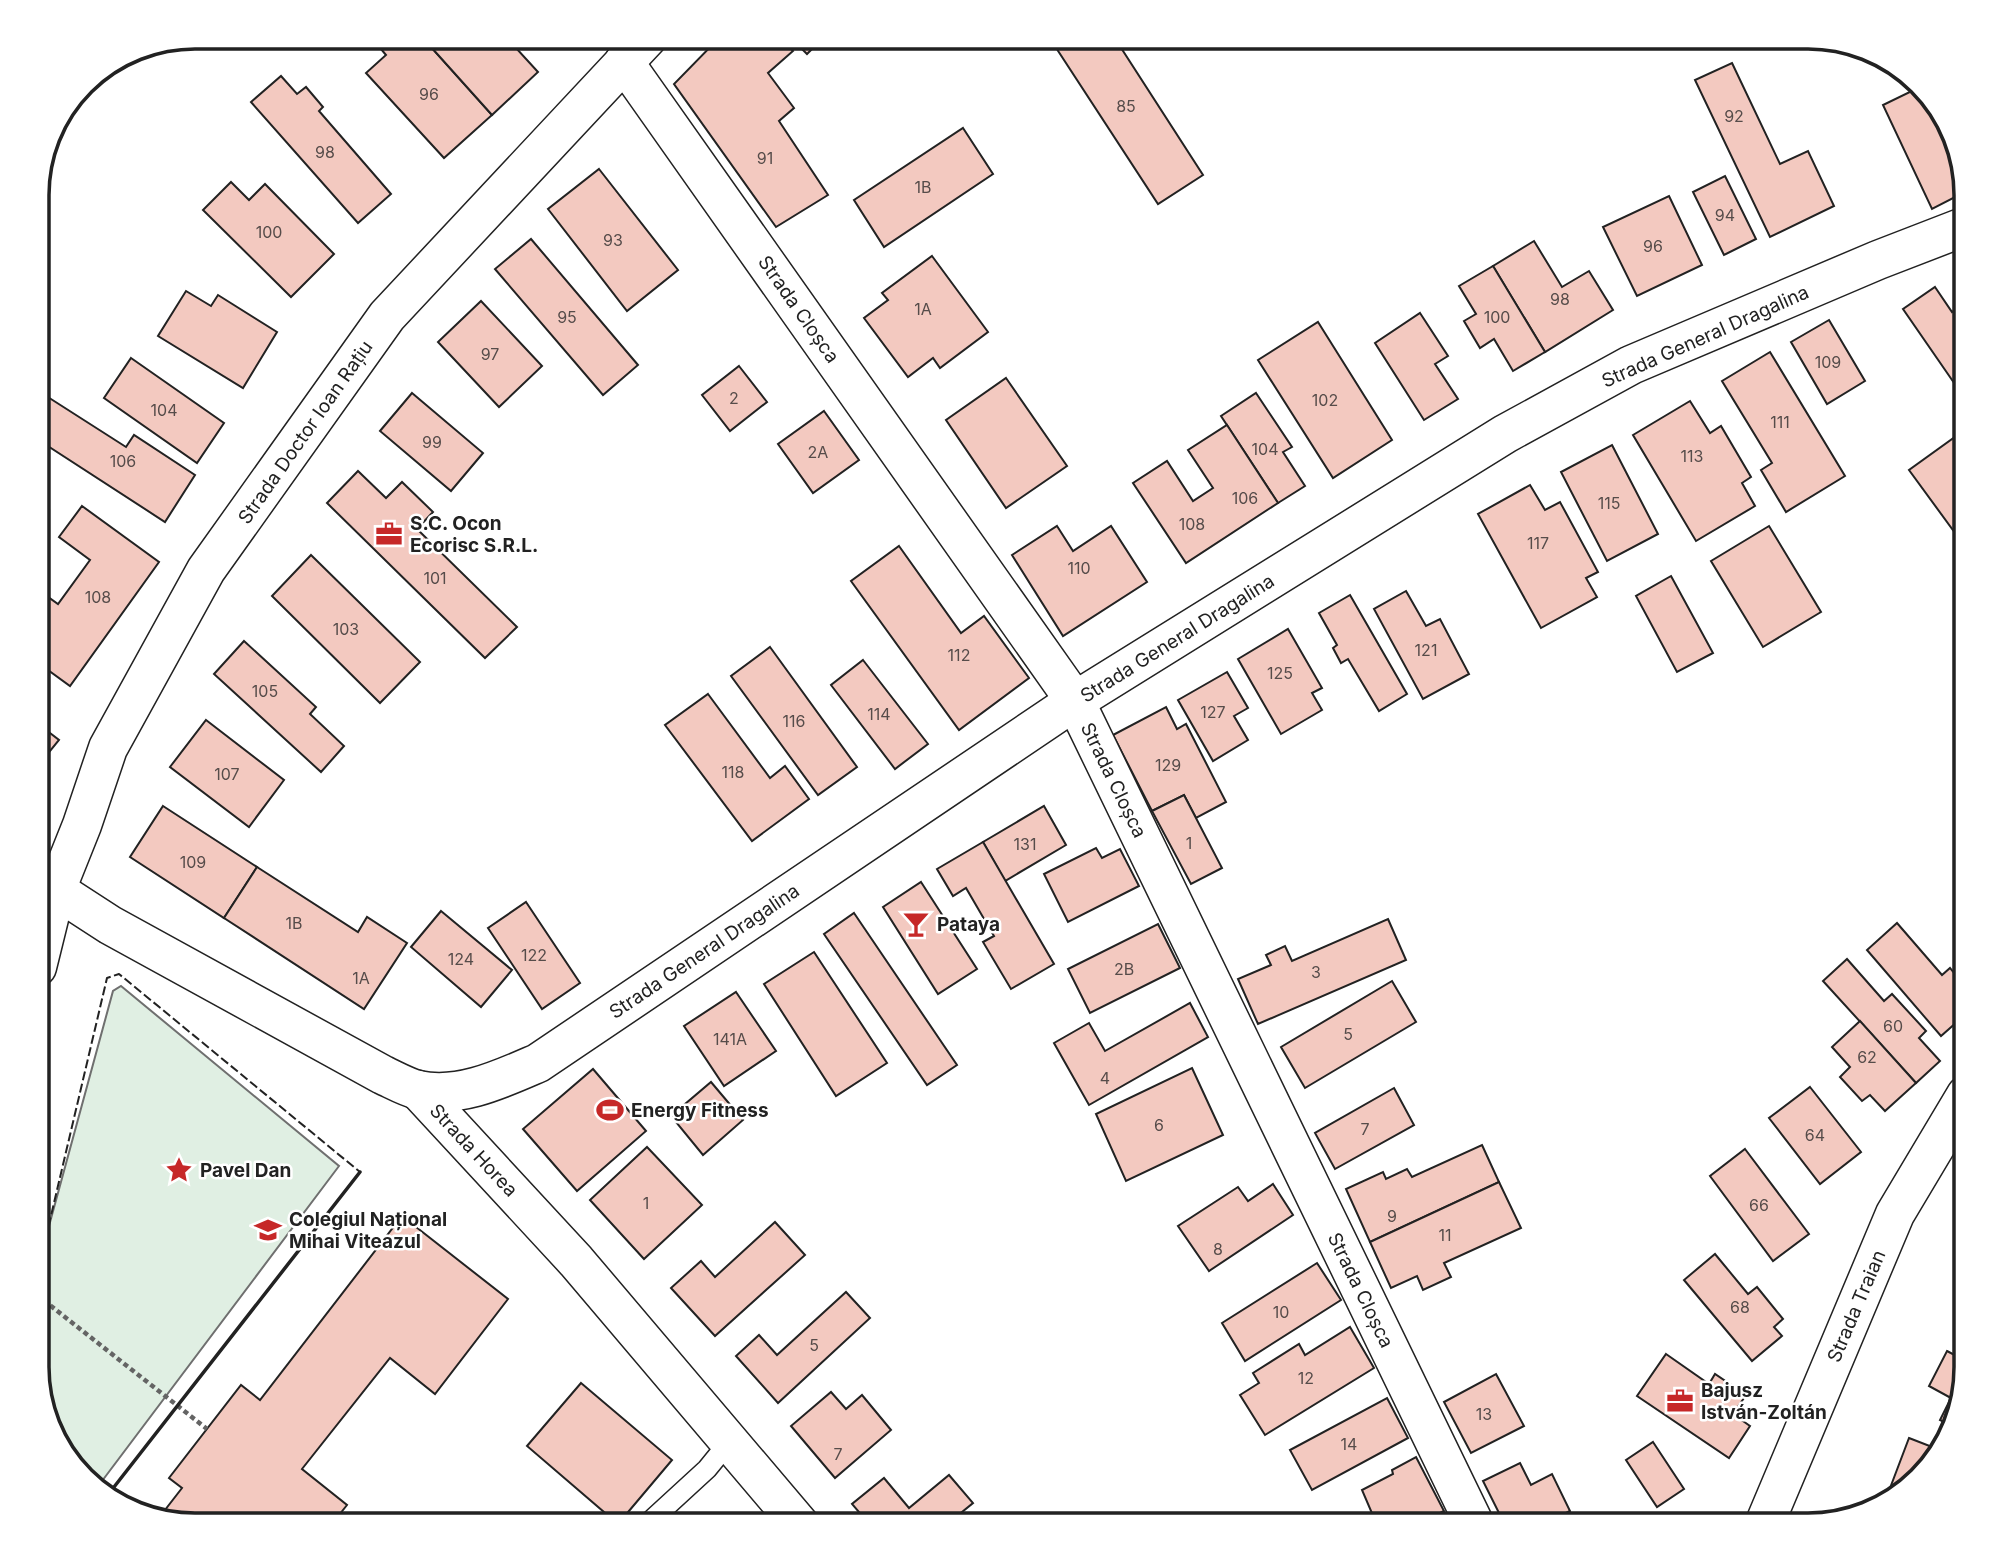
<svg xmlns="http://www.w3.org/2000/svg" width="2003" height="1562" viewBox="0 0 2003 1562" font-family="Inter,sans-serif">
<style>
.green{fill:#e0efe3;stroke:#6f6f6f;stroke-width:2}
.building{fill:#f3c9c0;stroke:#222;stroke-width:2}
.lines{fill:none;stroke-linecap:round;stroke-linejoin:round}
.lane-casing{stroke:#222;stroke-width:22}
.street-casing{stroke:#222;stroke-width:41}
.primary-casing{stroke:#222;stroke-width:41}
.path{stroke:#646464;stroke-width:4.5;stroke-dasharray:5 3.5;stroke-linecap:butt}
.lane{stroke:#fff;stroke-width:19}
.street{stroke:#fff;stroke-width:38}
.primary{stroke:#fff;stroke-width:38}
.fence{stroke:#222;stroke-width:2;stroke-dasharray:9 3.5;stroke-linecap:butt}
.wall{stroke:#222;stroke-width:3.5}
.labels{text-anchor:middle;stroke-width:5;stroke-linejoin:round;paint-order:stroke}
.number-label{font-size:16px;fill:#564c4a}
.street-label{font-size:19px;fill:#222;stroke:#fff}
.poi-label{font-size:19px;font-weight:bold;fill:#222;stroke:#fff;text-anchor:start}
.rim{fill:none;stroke:#222;stroke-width:3.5}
</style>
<rect width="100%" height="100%" fill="#fff"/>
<polygon class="green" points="121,986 339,1166 96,1489 91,1486 53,1436 37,1377 37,1270 113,991"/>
<g class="building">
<polygon points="371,37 422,37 492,115 444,158 366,73 386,55"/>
<polygon points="422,37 506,37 538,72 492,115"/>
<polygon points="720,37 780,37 793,51 768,73 794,108 779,121 828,195 776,227 674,84"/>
<polygon points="790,37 824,37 807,54"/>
<polygon points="1049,37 1114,37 1203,175 1158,204"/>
<polygon points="1732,63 1780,164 1808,151 1834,206 1770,237 1695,80"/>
<polygon points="281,76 297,94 306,87 323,107 319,111 391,194 358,223 251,102"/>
<polygon points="1920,87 1950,126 1965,192 1932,209 1883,105"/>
<polygon points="963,128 993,174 884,247 854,200"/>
<polygon points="599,169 678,270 627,311 548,209"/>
<polygon points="1725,176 1756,239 1724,255 1693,192"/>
<polygon points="231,182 249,200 265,184 334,254 291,297 203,210"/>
<polygon points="1669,196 1702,265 1637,296 1603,227"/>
<polygon points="531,239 638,365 603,395 495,269"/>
<polygon points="1534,241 1562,287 1589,271 1613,310 1545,352 1493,266"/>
<polygon points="932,256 988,332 940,368 933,358 908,377 864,318 888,300 882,293"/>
<polygon points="1493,266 1545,352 1513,371 1494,339 1480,348 1464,321 1476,314 1459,286"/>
<polygon points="1935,287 1952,312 1958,308 1966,320 1966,390 1961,393 1903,309"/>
<polygon points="186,291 211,306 218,295 277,332 243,388 158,336"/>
<polygon points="481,301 542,366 499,407 438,342"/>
<polygon points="1420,313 1448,356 1435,364 1458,399 1424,420 1375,343"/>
<polygon points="1829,320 1865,381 1827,404 1791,342"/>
<polygon points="1318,322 1392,440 1333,478 1258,360"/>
<polygon points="1770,352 1845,476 1786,512 1761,470 1772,463 1722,381"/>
<polygon points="131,358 224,423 197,463 104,398"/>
<polygon points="739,366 767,402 730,431 702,395"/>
<polygon points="1006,378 1067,466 1006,508 946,420"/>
<polygon points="40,392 126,447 134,435 195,475 165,522 37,439 37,396"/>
<polygon points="412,393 483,453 451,491 380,431"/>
<polygon points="1256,393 1292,447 1283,452 1305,486 1278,503 1221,416"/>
<polygon points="1690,401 1710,433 1721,426 1751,477 1742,483 1755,506 1696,541 1633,435"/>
<polygon points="824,411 859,460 813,493 778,444"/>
<polygon points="1227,425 1278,503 1186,563 1133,483 1167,461 1193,501 1213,488 1188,450"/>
<polygon points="1966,429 1966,548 1909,470"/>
<polygon points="1612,445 1658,534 1607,561 1561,472"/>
<polygon points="358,471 386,498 402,482 433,512 417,529 517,627 485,658 327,503"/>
<polygon points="1530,485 1545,510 1560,502 1598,572 1586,578 1597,597 1541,628 1478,514"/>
<polygon points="82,506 159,562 70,686 37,662 37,589 58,604 90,560 59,537"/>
<polygon points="1057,526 1073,551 1111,526 1147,582 1063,636 1012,555"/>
<polygon points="1769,526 1821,612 1763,647 1711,561"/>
<polygon points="899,546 961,633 984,616 1029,678 959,730 851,581"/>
<polygon points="311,555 420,662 380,703 272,596"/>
<polygon points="1671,576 1713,653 1677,672 1636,596"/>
<polygon points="1406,591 1426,626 1440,619 1469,674 1423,699 1374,609"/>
<polygon points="1350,595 1407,694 1379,711 1348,659 1341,663 1333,648 1337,645 1319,613"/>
<polygon points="1288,629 1322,688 1312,693 1322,710 1281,734 1238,659"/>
<polygon points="244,641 316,707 310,714 344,746 321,772 214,674"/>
<polygon points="770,647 857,767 818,795 731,676"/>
<polygon points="863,660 928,744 895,769 831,685"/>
<polygon points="1227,672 1248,708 1234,716 1248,740 1213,761 1178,700"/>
<polygon points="708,694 770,778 785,766 809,799 752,841 665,725"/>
<polygon points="1166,707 1177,729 1186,724 1226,802 1196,818 1184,795 1152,811 1113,735"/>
<polygon points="206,720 284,780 249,827 170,767"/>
<polygon points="37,723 59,740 37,767"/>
<polygon points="1184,795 1222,868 1191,884 1152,811"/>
<polygon points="163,806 257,867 224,918 130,857"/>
<polygon points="1044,806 1066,845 1005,881 983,842"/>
<polygon points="983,842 1054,964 1011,989 983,942 994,936 966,888 953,896 937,869"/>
<polygon points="1096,848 1102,858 1120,849 1139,886 1068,922 1044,874"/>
<polygon points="257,867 358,932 367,917 407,943 364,1009 224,918"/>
<polygon points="921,882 977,969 938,994 883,907"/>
<polygon points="1966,882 1966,903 1956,894"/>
<polygon points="526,902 580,983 542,1009 488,928"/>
<polygon points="441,911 512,970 481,1007 411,947"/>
<polygon points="854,913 957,1065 927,1085 824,934"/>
<polygon points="1388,919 1406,960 1258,1024 1238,979 1271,965 1266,955 1285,946 1292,961"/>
<polygon points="1897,923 1942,975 1950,968 1966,988 1966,1014 1941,1036 1867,950"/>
<polygon points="1158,924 1180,968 1090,1013 1068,969"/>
<polygon points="814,952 887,1063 836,1096 764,984"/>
<polygon points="1847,959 1884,1001 1892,994 1926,1031 1919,1038 1940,1061 1916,1083 1823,981"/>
<polygon points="1392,981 1416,1022 1305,1088 1281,1047"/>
<polygon points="736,992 776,1051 724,1086 684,1026"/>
<polygon points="1190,1003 1208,1037 1089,1105 1054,1043 1089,1023 1105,1051"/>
<polygon points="1860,1021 1916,1083 1885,1111 1870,1095 1862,1101 1840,1077 1850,1067 1832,1047"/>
<polygon points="1192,1068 1223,1135 1126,1181 1096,1114"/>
<polygon points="593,1069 646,1131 577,1191 523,1129"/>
<polygon points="711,1082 743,1120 703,1155 671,1116"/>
<polygon points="1810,1087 1861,1152 1820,1184 1769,1118"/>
<polygon points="1394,1088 1414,1125 1335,1169 1315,1133"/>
<polygon points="1482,1145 1499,1182 1370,1242 1346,1189 1383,1172 1386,1179 1407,1169 1412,1177"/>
<polygon points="647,1147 702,1205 644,1259 590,1200"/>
<polygon points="1745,1149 1809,1234 1773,1261 1710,1176"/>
<polygon points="1499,1182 1521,1228 1444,1263 1451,1277 1423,1290 1417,1276 1391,1288 1370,1242"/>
<polygon points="1273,1184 1293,1215 1209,1271 1178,1226 1238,1187 1248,1201"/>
<polygon points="402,1216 508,1299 435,1394 390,1358 302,1469 347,1505 331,1525 195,1525 158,1519 182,1488 169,1478 241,1385 260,1400"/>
<polygon points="775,1222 805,1255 715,1336 671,1288 701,1261 715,1277"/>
<polygon points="1715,1254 1748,1294 1757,1287 1783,1319 1774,1327 1782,1336 1752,1361 1684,1280"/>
<polygon points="1317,1263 1341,1300 1245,1361 1222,1323"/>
<polygon points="846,1292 870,1318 778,1403 736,1356 759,1335 777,1355"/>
<polygon points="1350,1327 1374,1368 1265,1435 1240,1395 1259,1383 1253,1373 1299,1344 1305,1355"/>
<polygon points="1947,1351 1966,1361 1954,1427 1940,1420 1951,1398 1929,1386"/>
<polygon points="1666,1354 1709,1384 1715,1374 1746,1395 1733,1414 1750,1426 1729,1458 1637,1396"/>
<polygon points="1496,1374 1524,1426 1471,1453 1444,1402"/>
<polygon points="581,1383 672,1460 618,1524 527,1446"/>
<polygon points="831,1392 846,1409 862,1395 891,1430 835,1478 791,1426"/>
<polygon points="1387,1398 1408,1438 1312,1490 1290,1450"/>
<polygon points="1909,1438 1940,1450 1927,1471 1884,1504"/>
<polygon points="1653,1442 1684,1489 1657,1507 1626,1460"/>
<polygon points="1416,1457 1444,1511 1416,1525 1377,1525 1362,1490 1393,1474 1392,1470"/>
<polygon points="1520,1463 1531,1485 1552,1474 1570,1511 1541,1525 1505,1525 1483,1481"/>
<polygon points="949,1475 973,1503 946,1525 870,1525 852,1504 884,1478 909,1508"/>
</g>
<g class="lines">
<defs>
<polyline id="lane" points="646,1525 707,1469 729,1442"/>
<g id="street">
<polyline points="624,62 1075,701 1475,1525"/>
<polyline points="418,1090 576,1261 800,1525"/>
<polyline points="1764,1525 1895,1214 1966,1095"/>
</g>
<g id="primary">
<path d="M56,890L110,925L383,1075C394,1080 406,1087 418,1090C459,1099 501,1079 538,1063L1075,701L1505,434L1631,365L1878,260L1966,226"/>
<polyline points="37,967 56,890 82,825 108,748 206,570 387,316 648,37"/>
</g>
</defs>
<use href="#lane" class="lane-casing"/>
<use href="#street" class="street-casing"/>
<use href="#primary" class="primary-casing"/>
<polyline class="path" points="37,1295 207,1429"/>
<use href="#lane" class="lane"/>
<use href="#street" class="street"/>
<use href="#primary" class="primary"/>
<polyline class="fence" points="37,1275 107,978 119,974 360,1172"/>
<polyline class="wall" points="107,1496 360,1172"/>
</g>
<defs>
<symbol id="office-bare" viewBox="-9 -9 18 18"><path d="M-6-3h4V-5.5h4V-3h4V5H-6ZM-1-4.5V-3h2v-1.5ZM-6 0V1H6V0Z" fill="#c62828" stroke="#fff" stroke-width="2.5" paint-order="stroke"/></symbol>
<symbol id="bar-bare" viewBox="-9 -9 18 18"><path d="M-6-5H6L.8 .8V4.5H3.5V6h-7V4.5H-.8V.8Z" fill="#c62828" stroke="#fff" stroke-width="2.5" paint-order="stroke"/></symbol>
<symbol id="stadium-bare" viewBox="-9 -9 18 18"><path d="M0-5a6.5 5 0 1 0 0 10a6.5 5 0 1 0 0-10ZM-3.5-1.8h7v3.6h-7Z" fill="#c62828" stroke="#fff" stroke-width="2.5" paint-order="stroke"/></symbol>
<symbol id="sight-bare" viewBox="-9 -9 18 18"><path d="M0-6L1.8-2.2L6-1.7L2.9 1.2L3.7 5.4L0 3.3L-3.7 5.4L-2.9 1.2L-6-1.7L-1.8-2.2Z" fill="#c62828" stroke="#fff" stroke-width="2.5" paint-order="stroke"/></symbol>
<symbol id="school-bare" viewBox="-9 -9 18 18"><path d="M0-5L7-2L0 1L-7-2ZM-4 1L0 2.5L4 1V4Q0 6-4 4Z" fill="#c62828" stroke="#fff" stroke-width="2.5" paint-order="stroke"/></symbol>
</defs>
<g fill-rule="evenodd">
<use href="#office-bare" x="370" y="515" width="38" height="38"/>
<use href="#bar-bare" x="897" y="905" width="38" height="38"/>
<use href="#stadium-bare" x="591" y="1091" width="38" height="38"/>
<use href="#sight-bare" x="160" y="1151" width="38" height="38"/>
<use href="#school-bare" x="249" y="1211" width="38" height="38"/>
<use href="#office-bare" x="1661" y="1382" width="38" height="38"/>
</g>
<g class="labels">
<g class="number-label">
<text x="429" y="100">96</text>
<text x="1126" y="112">85</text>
<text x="1734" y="122">92</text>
<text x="325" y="158">98</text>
<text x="765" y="164">91</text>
<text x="923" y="193">1B</text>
<text x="1725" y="221">94</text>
<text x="269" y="238">100</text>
<text x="613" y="246">93</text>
<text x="1653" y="252">96</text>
<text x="1560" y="305">98</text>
<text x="923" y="315">1A</text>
<text x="567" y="323">95</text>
<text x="1497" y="323">100</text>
<text x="490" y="360">97</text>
<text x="1828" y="368">109</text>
<text x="734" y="404">2</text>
<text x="1325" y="406">102</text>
<text x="164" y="416">104</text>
<text x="1780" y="428">111</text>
<text x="432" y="448">99</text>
<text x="1265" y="455">104</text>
<text x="818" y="458">2A</text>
<text x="1692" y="462">113</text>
<text x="123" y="467">106</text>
<text x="1245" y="504">106</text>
<text x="1609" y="509">115</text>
<text x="1192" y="530">108</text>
<text x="1538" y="549">117</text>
<text x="1079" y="574">110</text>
<text x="435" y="584">101</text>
<text x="98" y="603">108</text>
<text x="346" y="635">103</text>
<text x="1426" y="656">121</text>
<text x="959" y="661">112</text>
<text x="1280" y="679">125</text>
<text x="265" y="697">105</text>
<text x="1213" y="718">127</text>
<text x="879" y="720">114</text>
<text x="794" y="727">116</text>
<text x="1168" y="771">129</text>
<text x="733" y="778">118</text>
<text x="227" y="780">107</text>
<text x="1189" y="849">1</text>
<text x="1025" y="850">131</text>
<text x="193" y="868">109</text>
<text x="294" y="929">1B</text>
<text x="534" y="961">122</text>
<text x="461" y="965">124</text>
<text x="1124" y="975">2B</text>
<text x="1316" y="978">3</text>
<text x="361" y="984">1A</text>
<text x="1893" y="1032">60</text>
<text x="1348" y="1040">5</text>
<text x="730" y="1045">141A</text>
<text x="1867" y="1063">62</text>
<text x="1105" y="1084">4</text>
<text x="1159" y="1131">6</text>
<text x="1365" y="1135">7</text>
<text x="1815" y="1141">64</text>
<text x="646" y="1209">1</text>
<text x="1759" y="1211">66</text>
<text x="1392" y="1222">9</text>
<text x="1445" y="1241">11</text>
<text x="1218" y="1255">8</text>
<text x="1740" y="1313">68</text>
<text x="1281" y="1318">10</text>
<text x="814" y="1351">5</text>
<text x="1306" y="1384">12</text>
<text x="1484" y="1420">13</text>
<text x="1349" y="1450">14</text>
<text x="838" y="1460">7</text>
</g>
<g class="street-label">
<text transform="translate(799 309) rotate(55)" y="7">Strada Cloșca</text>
<text transform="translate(1705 336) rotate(-24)" y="7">Strada General Dragalina</text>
<text transform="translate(305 432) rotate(-55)" y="7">Strada Doctor Ioan Rațiu</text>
<text transform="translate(1177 638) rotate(-32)" y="7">Strada General Dragalina</text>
<text transform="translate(1114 780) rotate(64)" y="7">Strada Cloșca</text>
<text transform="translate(704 951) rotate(-34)" y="7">Strada General Dragalina</text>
<text transform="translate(474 1150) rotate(47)" y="7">Strada Horea</text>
<text transform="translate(1361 1290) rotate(64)" y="7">Strada Cloșca</text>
<text transform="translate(1856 1306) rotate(-67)" y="7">Strada Traian</text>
</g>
<g class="poi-label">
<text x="410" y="530">S.C. Ocon<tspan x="410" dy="22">Ecorisc S.R.L.</tspan></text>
<text x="937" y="931">Pataya</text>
<text x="631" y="1117">Energy Fitness</text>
<text x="200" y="1177">Pavel Dan</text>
<text x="289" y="1226">Colegiul Național<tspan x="289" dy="22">Mihai Viteazul</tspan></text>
<text x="1701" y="1397">Bajusz<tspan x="1701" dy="22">István-Zoltán</tspan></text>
</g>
</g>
<path d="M0 0H2003V1562H0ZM195 49H1808A146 146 0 0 1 1954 195V1367A146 146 0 0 1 1808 1513H195A146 146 0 0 1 49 1367V195A146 146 0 0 1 195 49Z" fill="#fff" fill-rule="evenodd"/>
<path class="rim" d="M195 49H1808A146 146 0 0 1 1954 195V1367A146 146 0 0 1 1808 1513H195A146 146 0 0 1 49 1367V195A146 146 0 0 1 195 49Z"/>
</svg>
